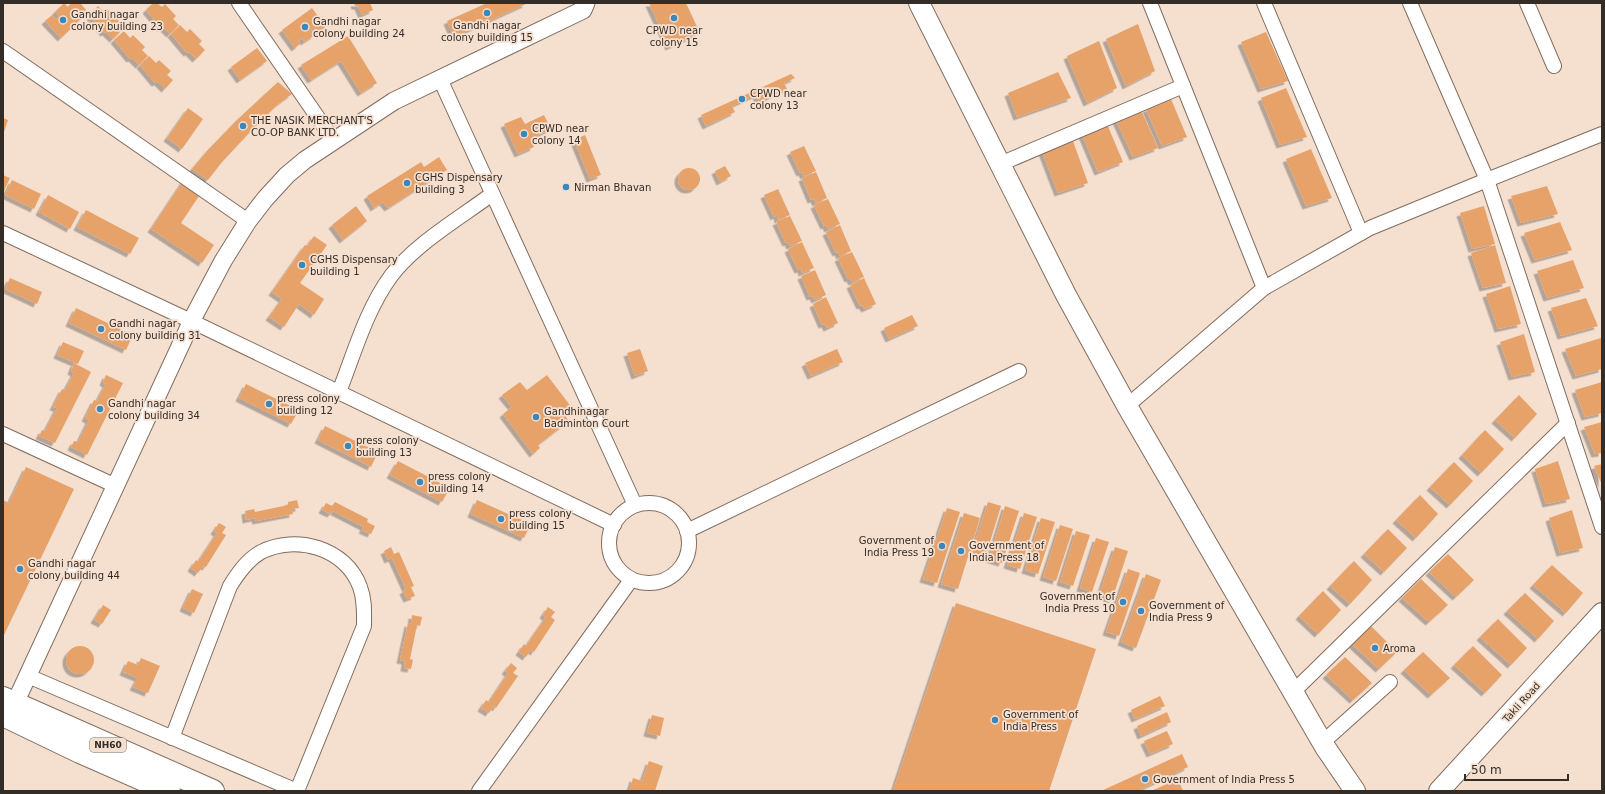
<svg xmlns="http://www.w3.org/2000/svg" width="1605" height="794" viewBox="0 0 1605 794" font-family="'DejaVu Sans',sans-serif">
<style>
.building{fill:#e7a26a;filter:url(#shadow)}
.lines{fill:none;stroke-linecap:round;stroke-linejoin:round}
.minor-casing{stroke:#806d5f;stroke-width:16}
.tertiary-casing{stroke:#806d5f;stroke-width:19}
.secondary-casing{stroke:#806d5f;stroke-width:22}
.trunk-casing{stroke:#806d5f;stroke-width:24}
.minor{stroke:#fff;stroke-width:14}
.tertiary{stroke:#fff;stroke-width:17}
.secondary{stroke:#fff;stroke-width:20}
.trunk{stroke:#fff;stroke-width:22}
.poi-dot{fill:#3a87ba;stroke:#f5dfcf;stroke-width:1.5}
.labels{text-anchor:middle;stroke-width:3.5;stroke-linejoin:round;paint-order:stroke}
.shield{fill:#f5dfcf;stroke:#6e6259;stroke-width:1}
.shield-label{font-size:9px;font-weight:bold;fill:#342c26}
.poi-label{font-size:10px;fill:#342c26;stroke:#f5dfcf;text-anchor:start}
.street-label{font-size:10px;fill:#342c26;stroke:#f5dfcf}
</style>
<defs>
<filter id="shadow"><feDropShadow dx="-3.5" dy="3.5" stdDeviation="0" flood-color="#0004"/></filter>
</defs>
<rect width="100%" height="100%" fill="#f5dfcf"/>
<g class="building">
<polygon points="64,3 68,7 71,3 80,3 88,12 61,38 45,21 52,15 56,19 59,16 55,12"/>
<polygon points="153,3 157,3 162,7 165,4 176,16 173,19 179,25 170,34 163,27 161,28 146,10"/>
<polygon points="354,3 370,3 373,10 362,15 358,6 355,6"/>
<polygon points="487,3 526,3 526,4 454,37 447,21"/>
<polygon points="649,3 686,3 700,33 669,47"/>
<polygon points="98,6 104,12 107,9 119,21 116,24 122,30 113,39 106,32 104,33 89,15"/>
<polygon points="312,8 326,27 318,32 315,28 311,30 315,35 304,42 302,38 298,41 300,44 295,48 282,30"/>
<polygon points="1138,24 1155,71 1126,86 1106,39"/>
<polygon points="180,25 187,32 190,29 202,41 199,44 205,50 196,59 189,52 187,53 171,34"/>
<polygon points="124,31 130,38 133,35 145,47 142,50 148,56 139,65 132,58 130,59 114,40"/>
<polygon points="1266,32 1288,81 1261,89 1241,42"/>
<polygon points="348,36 377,83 361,93 341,61 311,80 301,65"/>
<polygon points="1099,41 1117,88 1087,103 1067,56"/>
<polygon points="257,48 267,61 240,80 231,67"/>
<polygon points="149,56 156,63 159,60 171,71 167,75 173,80 165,89 158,82 155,83 140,65"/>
<polygon points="1058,72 1071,98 1017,117 1008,93"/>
<polygon points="791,74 795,78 784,83 787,89 759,102 756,95 732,106 735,112 706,126 701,115"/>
<polygon points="278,82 292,94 277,105 249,133 222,162 208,180 192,169 208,150 237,120"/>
<polygon points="1286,88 1307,137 1280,145 1261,98"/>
<polygon points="1171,99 1187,137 1162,146 1146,109"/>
<polygon points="188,108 203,119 182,149 167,138"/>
<polygon points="1141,110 1158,148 1133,157 1116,120"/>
<polygon points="544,115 551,129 530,139 534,147 518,154 504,124 521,117 525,124"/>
<polygon points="3,118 8,120 3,135"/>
<polygon points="1107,124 1123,162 1098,172 1082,134"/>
<polygon points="585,135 601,175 590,179 574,140"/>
<polygon points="1073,141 1088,183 1058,193 1042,151"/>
<polygon points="804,146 816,171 804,176 802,172 800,173 790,152"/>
<polygon points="1311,149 1332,198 1306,206 1286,159"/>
<polygon points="439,157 447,170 388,208 383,202 374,208 367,196 421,162 424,167"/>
<polygon points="725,166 731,176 720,182 715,171"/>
<circle cx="689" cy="179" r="11"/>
<polygon points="816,172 827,198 816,203 814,199 811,200 802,178"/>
<polygon points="3,175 10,178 3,193"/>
<polygon points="185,178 203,190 181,223 214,245 202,263 151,229"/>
<polygon points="12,180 41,194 34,209 5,195"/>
<polygon points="1547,186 1558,214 1521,223 1511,196"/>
<polygon points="778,189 790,215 778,220 777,215 774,217 764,195"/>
<polygon points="48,195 79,212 70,229 39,212"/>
<polygon points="828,199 840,224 828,229 826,225 824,226 814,205"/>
<polygon points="356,206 367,221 343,240 332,225"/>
<polygon points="1484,206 1495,244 1472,249 1460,213"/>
<polygon points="86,210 139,238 130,254 77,227"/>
<polygon points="790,216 802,241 790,246 788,242 786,243 776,222"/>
<polygon points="1560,222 1572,250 1535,260 1524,233"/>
<polygon points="840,225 851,251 840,256 838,252 836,253 826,232"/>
<polygon points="314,236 327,245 300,283 324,299 314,315 299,304 284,327 269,317 282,299 272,292 305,245 307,246"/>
<polygon points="802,242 814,268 802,273 801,269 798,270 788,249"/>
<polygon points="1495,245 1506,283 1483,288 1471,253"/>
<polygon points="852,252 864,277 852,282 850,278 848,279 838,258"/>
<polygon points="1573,260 1584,288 1547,298 1537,271"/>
<polygon points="815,270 826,295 815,300 813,296 810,297 801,276"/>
<polygon points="10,278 42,292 37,304 5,289"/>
<polygon points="864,278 876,304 865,309 862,305 860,306 850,285"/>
<polygon points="1510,286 1521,324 1498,329 1486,294"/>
<polygon points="826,297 838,323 827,328 825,324 822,325 813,304"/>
<polygon points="1586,298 1598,326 1561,336 1551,308"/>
<polygon points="76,308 133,335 126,350 69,323"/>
<polygon points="912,315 918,326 889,339 884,328"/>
<polygon points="1524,334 1535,372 1512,377 1500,342"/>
<polygon points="1601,338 1602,369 1576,376 1565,349"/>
<polygon points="63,342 84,351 78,364 57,355"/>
<polygon points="640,349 648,371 635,376 627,353"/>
<polygon points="837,349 843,362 811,376 805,363"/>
<polygon points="74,363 91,372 55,443 39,436 42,430 45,431 57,408 53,407 62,389 65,390 74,373 71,371"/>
<polygon points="106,375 123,383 87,455 71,447 74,441 78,442 89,420 85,418 94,400 97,401 106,384 103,382"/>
<polygon points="547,375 572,408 564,414 569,421 538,445 540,448 533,454 503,414 512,407 502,395 520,382 527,390"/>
<polygon points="1602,382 1602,413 1585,417 1575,390"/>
<polygon points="246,384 299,410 291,424 239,398"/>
<polygon points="1519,395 1537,414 1515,438 1495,420"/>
<polygon points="1602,422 1602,453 1595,454 1584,427"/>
<polygon points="325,426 378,452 371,467 318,440"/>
<polygon points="1485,430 1504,449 1481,473 1462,455"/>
<polygon points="398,461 450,488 442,502 390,475"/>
<polygon points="1558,461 1570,499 1546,504 1535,469"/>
<polygon points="1454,462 1473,481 1450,505 1430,487"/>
<polygon points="1602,464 1602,485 1594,466"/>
<polygon points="26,467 74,489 4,635 3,635 3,500 9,503"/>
<polygon points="1420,495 1438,514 1416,538 1396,520"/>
<polygon points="297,500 299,508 292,509 293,514 256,521 255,518 246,520 245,511 254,509 255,512 288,505 288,502"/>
<polygon points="477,500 531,524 524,538 471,514"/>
<polygon points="335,502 368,519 367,522 375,526 371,534 362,530 364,527 333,511 331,514 322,510 326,503 332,506"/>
<polygon points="988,502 1001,506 985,558 971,554"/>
<polygon points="1005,506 1019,511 1002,563 989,559"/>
<polygon points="947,508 960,512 937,583 923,579"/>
<polygon points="1572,510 1583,548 1560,553 1549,518"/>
<polygon points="964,513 980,518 958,589 941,584"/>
<polygon points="1024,513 1037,517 1020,569 1007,565"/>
<polygon points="1041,518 1055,522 1038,574 1025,570"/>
<polygon points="219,523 226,527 222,533 226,535 206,567 203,566 198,573 191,568 196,560 198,562 217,533 214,531"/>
<polygon points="1060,525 1073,529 1056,581 1043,577"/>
<polygon points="1388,529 1407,548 1384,572 1364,554"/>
<polygon points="1076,531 1090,535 1073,586 1060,582"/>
<polygon points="1096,538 1109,542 1092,592 1080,588"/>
<polygon points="391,547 394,554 399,552 414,586 411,587 415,596 407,599 403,591 406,589 392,558 388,560 384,551"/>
<polygon points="1115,547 1128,551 1112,600 1099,595"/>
<polygon points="1448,554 1474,580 1456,597 1429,572"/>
<polygon points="1354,561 1372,580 1350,604 1330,586"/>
<polygon points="1552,565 1583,593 1566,613 1533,585"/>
<polygon points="1128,569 1140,573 1119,636 1106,632"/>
<polygon points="1146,574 1161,580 1136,648 1121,642"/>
<polygon points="1421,579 1448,605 1429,622 1402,598"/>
<polygon points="192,589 203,594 194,613 183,608"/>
<polygon points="1323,591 1341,610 1318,634 1299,616"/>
<polygon points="1525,593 1554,621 1538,639 1507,611"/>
<polygon points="956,603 1096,649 1049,791 893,791"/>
<polygon points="103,605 111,610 102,624 94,620"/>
<polygon points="548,607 555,612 551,617 555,620 534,652 531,650 526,657 519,652 524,644 526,646 546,617 543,615"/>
<polygon points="412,615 422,617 420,626 417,625 410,659 413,660 411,669 404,668 405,661 400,660 408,623 411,624"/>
<polygon points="1498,619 1527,648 1511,665 1480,637"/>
<polygon points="1371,626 1397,652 1379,669 1352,644"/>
<polygon points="1473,646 1502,675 1485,693 1454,665"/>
<circle cx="80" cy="660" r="14"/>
<polygon points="1423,652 1450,678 1431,695 1404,670"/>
<polygon points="1345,657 1372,683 1353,700 1326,675"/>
<polygon points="141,658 160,666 148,693 133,687 138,678 123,672 128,661 138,665"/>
<polygon points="511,663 517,668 513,673 518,676 496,708 494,706 489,713 481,708 486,700 489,702 508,673 505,671"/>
<polygon points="1160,696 1165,706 1135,719 1131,710"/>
<polygon points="1167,712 1171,722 1141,736 1137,726"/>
<polygon points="652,715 664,718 660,736 647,733"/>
<polygon points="1167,731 1173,744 1150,754 1144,741"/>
<polygon points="1182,754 1188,767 1137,791 1101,791"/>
<polygon points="649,761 663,766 655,791 629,791 633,778 642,781"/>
<polygon points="1178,779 1183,791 1151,791"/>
</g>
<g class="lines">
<defs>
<g id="minor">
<polyline points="239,3 334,141"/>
<polyline points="1264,3 1361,233"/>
<polyline points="1410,3 1487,180 1602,134"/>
<polyline points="1527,3 1554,66"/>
<polyline points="3,51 248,221"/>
<polyline points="440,79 635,505"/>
<polyline points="1000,164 1183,86"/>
<polyline points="3,233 191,321 614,525"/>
<polyline points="1264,288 1370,228 1487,180 1602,527"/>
<path d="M339,392C354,354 366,310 391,276C415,244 460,218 492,194"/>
<polyline points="1127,406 1264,288 1150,3"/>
<polyline points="3,434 116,486"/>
<circle cx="649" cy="543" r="40"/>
<polyline points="687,531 1019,371"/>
<polyline points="28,676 297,791"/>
<polyline points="1293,692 1568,423"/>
<path d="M172,738L230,586C238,573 247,560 261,552C296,534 346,548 360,587C365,600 364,613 364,626L297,791"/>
<polyline points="1323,742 1390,682"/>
<polyline points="479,791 631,580"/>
</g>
<polyline id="tertiary" points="10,714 195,314 223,261 248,221 265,199 287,175 305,160 394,101 583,10 586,3"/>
<g id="secondary">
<polyline points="919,3 1066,295 1127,406 1325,747 1355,791"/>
<polyline points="1439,791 1602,613"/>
</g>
<g id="trunk">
<polyline points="3,698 213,791"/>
<polyline points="3,715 80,752 169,791"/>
</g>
</defs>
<use href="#minor" class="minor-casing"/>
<use href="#tertiary" class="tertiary-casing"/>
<use href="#secondary" class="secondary-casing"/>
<use href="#trunk" class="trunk-casing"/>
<use href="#minor" class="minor"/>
<use href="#tertiary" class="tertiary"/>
<use href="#secondary" class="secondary"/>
<use href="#trunk" class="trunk"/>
</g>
<g class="poi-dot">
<circle cx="487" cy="13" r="4"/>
<circle cx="674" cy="18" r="4"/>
<circle cx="63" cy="20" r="4"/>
<circle cx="305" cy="27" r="4"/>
<circle cx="742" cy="99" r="4"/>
<circle cx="243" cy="126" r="4"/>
<circle cx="524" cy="134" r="4"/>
<circle cx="407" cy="183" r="4"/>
<circle cx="566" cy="187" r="4"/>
<circle cx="302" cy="265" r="4"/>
<circle cx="101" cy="329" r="4"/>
<circle cx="269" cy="404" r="4"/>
<circle cx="100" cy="409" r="4"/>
<circle cx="536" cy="417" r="4"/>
<circle cx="348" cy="446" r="4"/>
<circle cx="420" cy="482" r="4"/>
<circle cx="501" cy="519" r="4"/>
<circle cx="942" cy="546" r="4"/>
<circle cx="961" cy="551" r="4"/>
<circle cx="20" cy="569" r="4"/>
<circle cx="1123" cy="602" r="4"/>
<circle cx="1141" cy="611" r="4"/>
<circle cx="1375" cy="648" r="4"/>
<circle cx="995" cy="720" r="4"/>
<circle cx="1145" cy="779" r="4"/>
</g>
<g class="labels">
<rect class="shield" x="90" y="738" width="36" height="14" rx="3"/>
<g class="shield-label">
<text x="108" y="748">NH60</text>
</g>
<g class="poi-label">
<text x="71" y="18">Gandhi nagar<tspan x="71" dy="12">colony building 23</tspan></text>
<text x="313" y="25">Gandhi nagar<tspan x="313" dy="12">colony building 24</tspan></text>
<text x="487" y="29" text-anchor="middle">Gandhi nagar<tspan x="487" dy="12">colony building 15</tspan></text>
<text x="674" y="34" text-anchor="middle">CPWD near<tspan x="674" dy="12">colony 15</tspan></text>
<text x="750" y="97">CPWD near<tspan x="750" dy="12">colony 13</tspan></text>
<text x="251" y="124">THE NASIK MERCHANT'S<tspan x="251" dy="12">CO-OP BANK LTD.</tspan></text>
<text x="532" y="132">CPWD near<tspan x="532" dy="12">colony 14</tspan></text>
<text x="415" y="181">CGHS Dispensary<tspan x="415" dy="12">building 3</tspan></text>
<text x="574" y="191">Nirman Bhavan</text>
<text x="310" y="263">CGHS Dispensary<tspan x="310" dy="12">building 1</tspan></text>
<text x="109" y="327">Gandhi nagar<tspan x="109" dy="12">colony building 31</tspan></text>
<text x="277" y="402">press colony<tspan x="277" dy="12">building 12</tspan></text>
<text x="108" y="407">Gandhi nagar<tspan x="108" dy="12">colony building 34</tspan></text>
<text x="544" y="415">Gandhinagar<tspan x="544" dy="12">Badminton Court</tspan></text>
<text x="356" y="444">press colony<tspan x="356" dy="12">building 13</tspan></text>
<text x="428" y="480">press colony<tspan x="428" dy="12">building 14</tspan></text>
<text x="509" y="517">press colony<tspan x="509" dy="12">building 15</tspan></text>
<text x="934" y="544" text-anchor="end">Government of<tspan x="934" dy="12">India Press 19</tspan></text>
<text x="969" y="549">Government of<tspan x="969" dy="12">India Press 18</tspan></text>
<text x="28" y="567">Gandhi nagar<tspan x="28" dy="12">colony building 44</tspan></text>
<text x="1115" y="600" text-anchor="end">Government of<tspan x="1115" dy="12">India Press 10</tspan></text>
<text x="1149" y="609">Government of<tspan x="1149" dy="12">India Press 9</tspan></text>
<text x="1383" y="652">Aroma</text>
<text x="1003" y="718">Government of<tspan x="1003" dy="12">India Press</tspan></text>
<text x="1153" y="783">Government of India Press 5</text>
</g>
<g class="street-label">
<text transform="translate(1521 702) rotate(-48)" y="4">Takli Road</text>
</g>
</g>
<rect width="1605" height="794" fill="none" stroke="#342c26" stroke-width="8"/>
<path d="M1465 774v6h103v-6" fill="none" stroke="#342c26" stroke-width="2"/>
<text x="1471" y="774" font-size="12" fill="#342c26" stroke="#f5dfcf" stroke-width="3" paint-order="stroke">50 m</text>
</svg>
